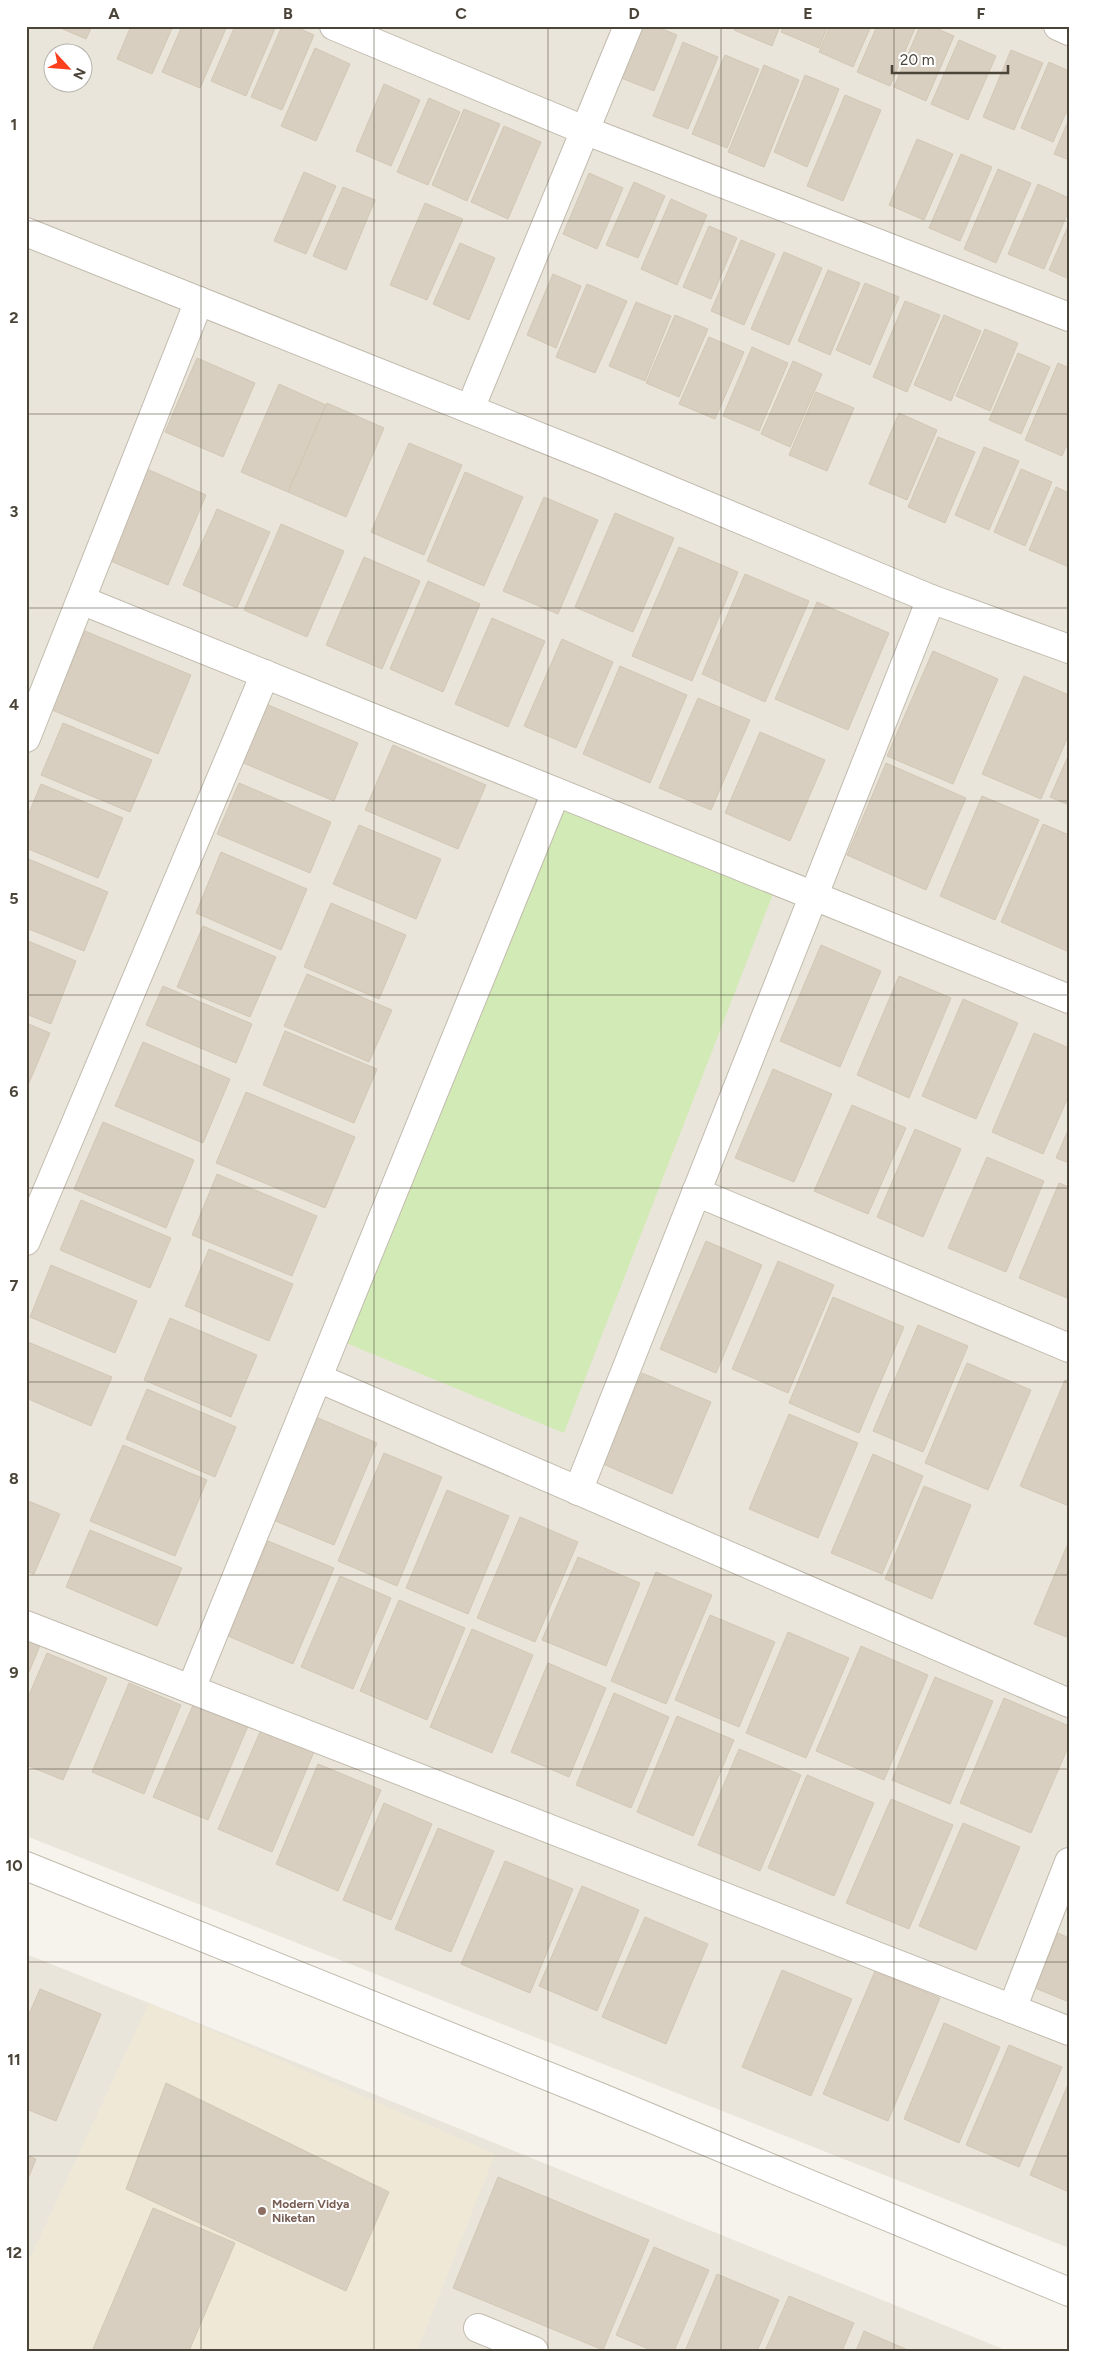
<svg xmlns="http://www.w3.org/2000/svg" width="1095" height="2377" viewBox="0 0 1095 2377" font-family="Figtree,sans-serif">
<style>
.residential{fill:#eae5da;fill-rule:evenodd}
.education{fill:#efe8d6}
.green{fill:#d2eab5}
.building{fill:#d8cfc1;stroke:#d3c7b4}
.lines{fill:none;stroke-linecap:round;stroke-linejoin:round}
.minor-casing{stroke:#c2bbae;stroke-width:30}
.minor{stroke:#fff;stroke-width:28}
.grid{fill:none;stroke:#4b4439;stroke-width:1;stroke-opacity:0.55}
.education-dot{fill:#8d6e63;stroke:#fff;stroke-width:2}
.labels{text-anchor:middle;stroke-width:4;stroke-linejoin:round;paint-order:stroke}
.education-label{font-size:12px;font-weight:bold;fill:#785e54;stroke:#fff;text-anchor:start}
.neatline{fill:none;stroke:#4b4439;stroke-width:2}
.grid-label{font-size:16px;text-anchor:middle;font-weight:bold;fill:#4b4439}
</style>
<rect width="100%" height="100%" fill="#f6f3ec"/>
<g class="residential">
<path d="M26,26H1069V2248L26,1836ZM52,52H82V82H52Z"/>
<polygon points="26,1954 149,2003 1008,2351 26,2351"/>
</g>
<polygon class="education" points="149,2003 495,2154 417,2351 26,2351 26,2267"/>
<polygon class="green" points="558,807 773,894 564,1433 346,1343"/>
<g class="building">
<polygon points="56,26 92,26 86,39"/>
<polygon points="131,26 173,26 152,74 117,59"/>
<polygon points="182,26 227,26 200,88 162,72"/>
<polygon points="235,26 276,26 246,96 211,81"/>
<polygon points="282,26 294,26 314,35 282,110 251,97"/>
<polygon points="643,26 655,26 677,35 654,91 621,78"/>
<polygon points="736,26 780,26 772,46 734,30"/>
<polygon points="784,26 828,26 819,48 781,32"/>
<polygon points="830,26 871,26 853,67 819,52"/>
<polygon points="877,26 916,26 890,86 857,72"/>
<polygon points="920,26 931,26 954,36 926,101 894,87"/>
<polygon points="959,40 996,56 968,120 931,104"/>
<polygon points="683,42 718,57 688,129 653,116"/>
<polygon points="315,48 350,64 316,141 281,126"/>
<polygon points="1011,50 1043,63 1014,130 983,117"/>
<polygon points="725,55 759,69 727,148 692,134"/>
<polygon points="1049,62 1069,71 1069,106 1053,142 1021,128"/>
<polygon points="764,65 799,80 764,167 728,152"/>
<polygon points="805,75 839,89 807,167 774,152"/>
<polygon points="384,84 420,100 391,166 356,151"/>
<polygon points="845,95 881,110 843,201 807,186"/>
<polygon points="429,98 460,112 428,185 397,172"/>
<polygon points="464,109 500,124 467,201 432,185"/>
<polygon points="1069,119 1069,160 1054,154"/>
<polygon points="504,126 541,142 508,219 471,202"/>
<polygon points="917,139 953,154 924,220 889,205"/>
<polygon points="961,154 992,167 960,241 929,228"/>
<polygon points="998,169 1031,183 996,263 964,249"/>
<polygon points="304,172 336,186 306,254 274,241"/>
<polygon points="589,173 623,188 597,249 563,234"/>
<polygon points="634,182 665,196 638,258 606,245"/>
<polygon points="1038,184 1069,198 1069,210 1044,269 1008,254"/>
<polygon points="343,187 375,200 346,270 313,256"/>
<polygon points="671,199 707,215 677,285 641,269"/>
<polygon points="425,203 463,219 427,300 390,285"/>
<polygon points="1069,224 1069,279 1049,270"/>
<polygon points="709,226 737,238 711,299 683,287"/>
<polygon points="741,240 775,254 744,325 711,311"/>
<polygon points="460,243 495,258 469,320 433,304"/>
<polygon points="784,252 822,268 789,345 751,329"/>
<polygon points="828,270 860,283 830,355 798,341"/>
<polygon points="553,274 581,286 556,348 527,335"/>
<polygon points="865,283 899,297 870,365 836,350"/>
<polygon points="587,284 627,301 595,373 556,357"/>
<polygon points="905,301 940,315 907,392 873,377"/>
<polygon points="636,302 671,316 645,381 609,366"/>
<polygon points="675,315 708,329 679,397 646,383"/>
<polygon points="944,315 981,331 951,401 914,385"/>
<polygon points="985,329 1018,343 990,411 956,396"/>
<polygon points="709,337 744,352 715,419 679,404"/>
<polygon points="752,347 788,363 759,431 723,416"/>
<polygon points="1018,353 1050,367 1021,434 989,420"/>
<polygon points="197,358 255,383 223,457 165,432"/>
<polygon points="793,361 822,374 790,447 761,434"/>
<polygon points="1058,363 1069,368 1069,440 1062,456 1025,440"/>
<polygon points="279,384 326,405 288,492 241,472"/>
<polygon points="816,392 854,408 827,471 789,455"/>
<polygon points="327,403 384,428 346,517 288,492"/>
<polygon points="899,413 937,430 907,500 869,484"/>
<polygon points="938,437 975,452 945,523 908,507"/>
<polygon points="409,443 462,465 424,555 371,532"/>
<polygon points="984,447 1019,461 989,530 955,515"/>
<polygon points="147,469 206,495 168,585 108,560"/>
<polygon points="1021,469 1052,482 1025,546 994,532"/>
<polygon points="465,472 523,497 484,586 427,561"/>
<polygon points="1056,487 1069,493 1069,567 1029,550"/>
<polygon points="544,497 598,520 558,614 503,591"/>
<polygon points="217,509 270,532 237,608 183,585"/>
<polygon points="615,513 674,538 633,632 575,607"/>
<polygon points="281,524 344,551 307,637 244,610"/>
<polygon points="679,547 738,572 692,681 632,656"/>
<polygon points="364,557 420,581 382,669 326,645"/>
<polygon points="745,574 809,601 765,702 702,674"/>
<polygon points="428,581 480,604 443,692 390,669"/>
<polygon points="817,602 889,633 848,730 775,699"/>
<polygon points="492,618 545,641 508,727 455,704"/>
<polygon points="85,631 191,675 158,754 52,710"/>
<polygon points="562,639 613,662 576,748 524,726"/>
<polygon points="933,651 998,679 953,784 887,756"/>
<polygon points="620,666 687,695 650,783 583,754"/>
<polygon points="1024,676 1069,695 1069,734 1041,799 982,774"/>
<polygon points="698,698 750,720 711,810 659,788"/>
<polygon points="266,704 358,743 334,801 241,762"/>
<polygon points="63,723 152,760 130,812 41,775"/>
<polygon points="760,732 825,760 790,841 725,813"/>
<polygon points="393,745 486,785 458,849 365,810"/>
<polygon points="1069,754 1069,805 1050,797"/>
<polygon points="886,763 966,798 926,890 847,855"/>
<polygon points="239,783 331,822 310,873 217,834"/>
<polygon points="41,784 123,818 98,878 26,848 26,820"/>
<polygon points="982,796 1039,820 995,920 940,896"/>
<polygon points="1043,824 1069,835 1069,952 1001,922"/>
<polygon points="359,825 441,859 416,919 333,884"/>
<polygon points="221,852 307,889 281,950 196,913"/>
<polygon points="26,858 108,892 84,951 26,928"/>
<polygon points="331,903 406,935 379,999 304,967"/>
<polygon points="203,926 276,957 250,1017 177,987"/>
<polygon points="26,940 76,961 51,1024 26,1014"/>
<polygon points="821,945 881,971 840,1067 780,1041"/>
<polygon points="307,974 392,1010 369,1062 284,1026"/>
<polygon points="899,976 951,998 909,1098 857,1075"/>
<polygon points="163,986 252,1024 236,1063 146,1025"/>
<polygon points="963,999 1018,1023 976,1119 922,1096"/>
<polygon points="26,1023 50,1033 26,1090"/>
<polygon points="285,1031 377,1069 354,1123 263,1085"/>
<polygon points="1034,1033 1069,1048 1069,1095 1043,1154 992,1132"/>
<polygon points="143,1042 230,1079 203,1143 115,1106"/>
<polygon points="773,1069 832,1094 794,1182 735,1158"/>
<polygon points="246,1092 355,1137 325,1208 216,1163"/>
<polygon points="852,1105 906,1128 868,1214 814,1191"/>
<polygon points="103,1122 194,1160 166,1228 74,1189"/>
<polygon points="1069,1128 1069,1163 1056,1158"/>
<polygon points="915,1129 961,1149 923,1237 877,1217"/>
<polygon points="987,1157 1044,1181 1006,1272 948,1248"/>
<polygon points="217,1174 317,1216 292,1276 192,1235"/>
<polygon points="1059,1183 1069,1187 1067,1298 1019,1278"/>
<polygon points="81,1200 171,1238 150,1288 60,1250"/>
<polygon points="706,1241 762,1265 716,1373 660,1349"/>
<polygon points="209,1249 293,1284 269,1341 185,1306"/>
<polygon points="778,1261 834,1285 788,1393 732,1369"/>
<polygon points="51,1265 137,1301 115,1353 30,1317"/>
<polygon points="833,1297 904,1327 859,1433 789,1403"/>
<polygon points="170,1318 257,1355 231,1417 144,1380"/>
<polygon points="918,1325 968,1346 923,1452 873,1431"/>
<polygon points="28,1342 112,1377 91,1426 26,1398"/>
<polygon points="967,1363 1031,1390 988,1490 925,1463"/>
<polygon points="642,1373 711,1402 672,1494 603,1464"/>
<polygon points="1065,1380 1069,1381 1069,1506 1020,1486"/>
<polygon points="147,1389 236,1427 215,1477 126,1439"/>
<polygon points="789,1414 858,1443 818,1538 749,1509"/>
<polygon points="311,1415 377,1443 334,1545 268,1518"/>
<polygon points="123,1445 207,1480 175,1556 90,1521"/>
<polygon points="384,1453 442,1477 397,1586 338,1561"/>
<polygon points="873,1454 923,1476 882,1574 831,1553"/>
<polygon points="924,1486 971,1505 932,1599 885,1579"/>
<polygon points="447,1490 509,1516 468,1614 406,1588"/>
<polygon points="26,1500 60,1514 34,1574 26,1571"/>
<polygon points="520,1517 578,1542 535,1642 477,1618"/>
<polygon points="90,1530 182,1568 157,1626 66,1587"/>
<polygon points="268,1541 334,1568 293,1664 228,1636"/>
<polygon points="1069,1541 1069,1638 1034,1624"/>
<polygon points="578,1557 640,1583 606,1666 542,1640"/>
<polygon points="656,1572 712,1595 666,1704 611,1681"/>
<polygon points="340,1576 391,1598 353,1689 301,1667"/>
<polygon points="399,1600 465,1628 427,1720 360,1691"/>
<polygon points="710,1615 775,1642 739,1727 675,1700"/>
<polygon points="472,1629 533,1655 492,1753 430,1727"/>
<polygon points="788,1632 849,1658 806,1758 746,1733"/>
<polygon points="26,1634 42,1641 26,1679"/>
<polygon points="861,1646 928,1675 884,1780 816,1751"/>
<polygon points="47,1653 107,1678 63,1780 26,1765 26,1702"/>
<polygon points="548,1663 606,1688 569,1777 511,1752"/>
<polygon points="935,1677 993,1701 950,1804 892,1780"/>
<polygon points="129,1683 181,1705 144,1794 92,1772"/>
<polygon points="614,1693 669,1717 631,1808 576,1785"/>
<polygon points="197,1696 251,1719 208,1820 153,1797"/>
<polygon points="1004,1698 1069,1726 1069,1745 1031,1833 960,1803"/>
<polygon points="677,1716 734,1740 693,1836 637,1812"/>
<polygon points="263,1725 316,1747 272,1852 218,1829"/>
<polygon points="739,1749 801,1775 760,1871 698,1845"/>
<polygon points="318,1764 381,1790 338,1891 276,1864"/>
<polygon points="807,1775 874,1803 834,1896 768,1868"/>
<polygon points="891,1799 953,1825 909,1929 846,1903"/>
<polygon points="384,1803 432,1824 391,1920 343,1900"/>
<polygon points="963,1823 1020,1847 976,1950 919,1926"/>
<polygon points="438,1828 494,1851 451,1952 395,1929"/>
<polygon points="505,1861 573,1889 530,1993 461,1964"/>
<polygon points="582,1886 639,1910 597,2011 539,1986"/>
<polygon points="645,1917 708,1944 666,2044 602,2017"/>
<polygon points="1058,1933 1069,1938 1069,2002 1035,1988"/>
<polygon points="782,1970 852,1999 811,2096 742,2067"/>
<polygon points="875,1971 940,1998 888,2121 823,2094"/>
<polygon points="40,1989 101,2014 56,2121 26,2109 26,2021"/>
<polygon points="944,2023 1000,2047 959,2143 904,2119"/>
<polygon points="1009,2045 1062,2067 1019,2167 966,2145"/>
<polygon points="1069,2082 1069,2192 1030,2175"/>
<polygon points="166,2083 389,2192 346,2291 126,2189"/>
<polygon points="26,2155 36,2159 26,2184"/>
<polygon points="498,2177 649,2240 603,2350 453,2288"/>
<polygon points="153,2208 235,2243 189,2351 92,2351"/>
<polygon points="654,2247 709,2270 674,2351 653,2351 616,2335"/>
<polygon points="717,2274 779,2300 757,2351 685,2351"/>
<polygon points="789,2296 854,2323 842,2351 765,2351"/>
<polygon points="864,2331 910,2351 856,2351"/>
</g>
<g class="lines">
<defs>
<g id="minor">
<polyline points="334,26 584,130 1069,317"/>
<polyline points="1058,26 1069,31"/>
<polyline points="26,232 605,463 931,599 1069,649"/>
<polyline points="470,409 628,26"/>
<polyline points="81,600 1069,999"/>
<polyline points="26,738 199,301"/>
<polyline points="696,1192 1069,1348"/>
<polyline points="26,1241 265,674"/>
<polyline points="318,1378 1069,1703"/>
<polyline points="578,1491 931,599"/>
<polyline points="26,1625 1069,2031"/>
<polyline points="191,1689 556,792"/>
<polyline points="26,1866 602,2098 1069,2292"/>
<polyline points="1012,2009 1069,1862"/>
<polyline points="478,2328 534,2351"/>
</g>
</defs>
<use href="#minor" class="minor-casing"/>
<use href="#minor" class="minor"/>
</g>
<path class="grid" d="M201,26V2351M374,26V2351M548,26V2351M721,26V2351M894,26V2351M26,221H1069M26,414H1069M26,608H1069M26,801H1069M26,995H1069M26,1188H1069M26,1382H1069M26,1575H1069M26,1769H1069M26,1962H1069M26,2156H1069"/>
<circle class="education-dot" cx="262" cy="2211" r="5"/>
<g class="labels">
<g class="education-label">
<text x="272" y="2208">Modern Vidya<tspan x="272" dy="14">Niketan</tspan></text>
</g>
</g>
<rect width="1095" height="2377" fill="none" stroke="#ffffff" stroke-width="55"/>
<g transform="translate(68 68) rotate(116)"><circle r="24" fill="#ffffff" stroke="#b7b4b0"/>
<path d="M0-4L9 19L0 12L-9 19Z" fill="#fc3f1d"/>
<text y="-8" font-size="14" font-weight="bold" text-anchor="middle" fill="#4b4439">N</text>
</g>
<path d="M892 65v8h116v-8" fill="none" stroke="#4b4439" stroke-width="2.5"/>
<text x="900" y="65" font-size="15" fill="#4b4439" stroke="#ffffff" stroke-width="4" paint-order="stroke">20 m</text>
<rect x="28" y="28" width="1040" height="2322" class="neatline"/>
<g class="grid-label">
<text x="114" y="19">A</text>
<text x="288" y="19">B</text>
<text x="461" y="19">C</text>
<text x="634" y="19">D</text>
<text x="808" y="19">E</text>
<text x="981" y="19">F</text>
<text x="14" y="130">1</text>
<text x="14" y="323">2</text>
<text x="14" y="517">3</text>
<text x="14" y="710">4</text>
<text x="14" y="904">5</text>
<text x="14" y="1097">6</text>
<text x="14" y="1291">7</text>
<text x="14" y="1484">8</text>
<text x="14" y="1678">9</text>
<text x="14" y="1871">10</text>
<text x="14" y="2065">11</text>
<text x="14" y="2258">12</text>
</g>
</svg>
